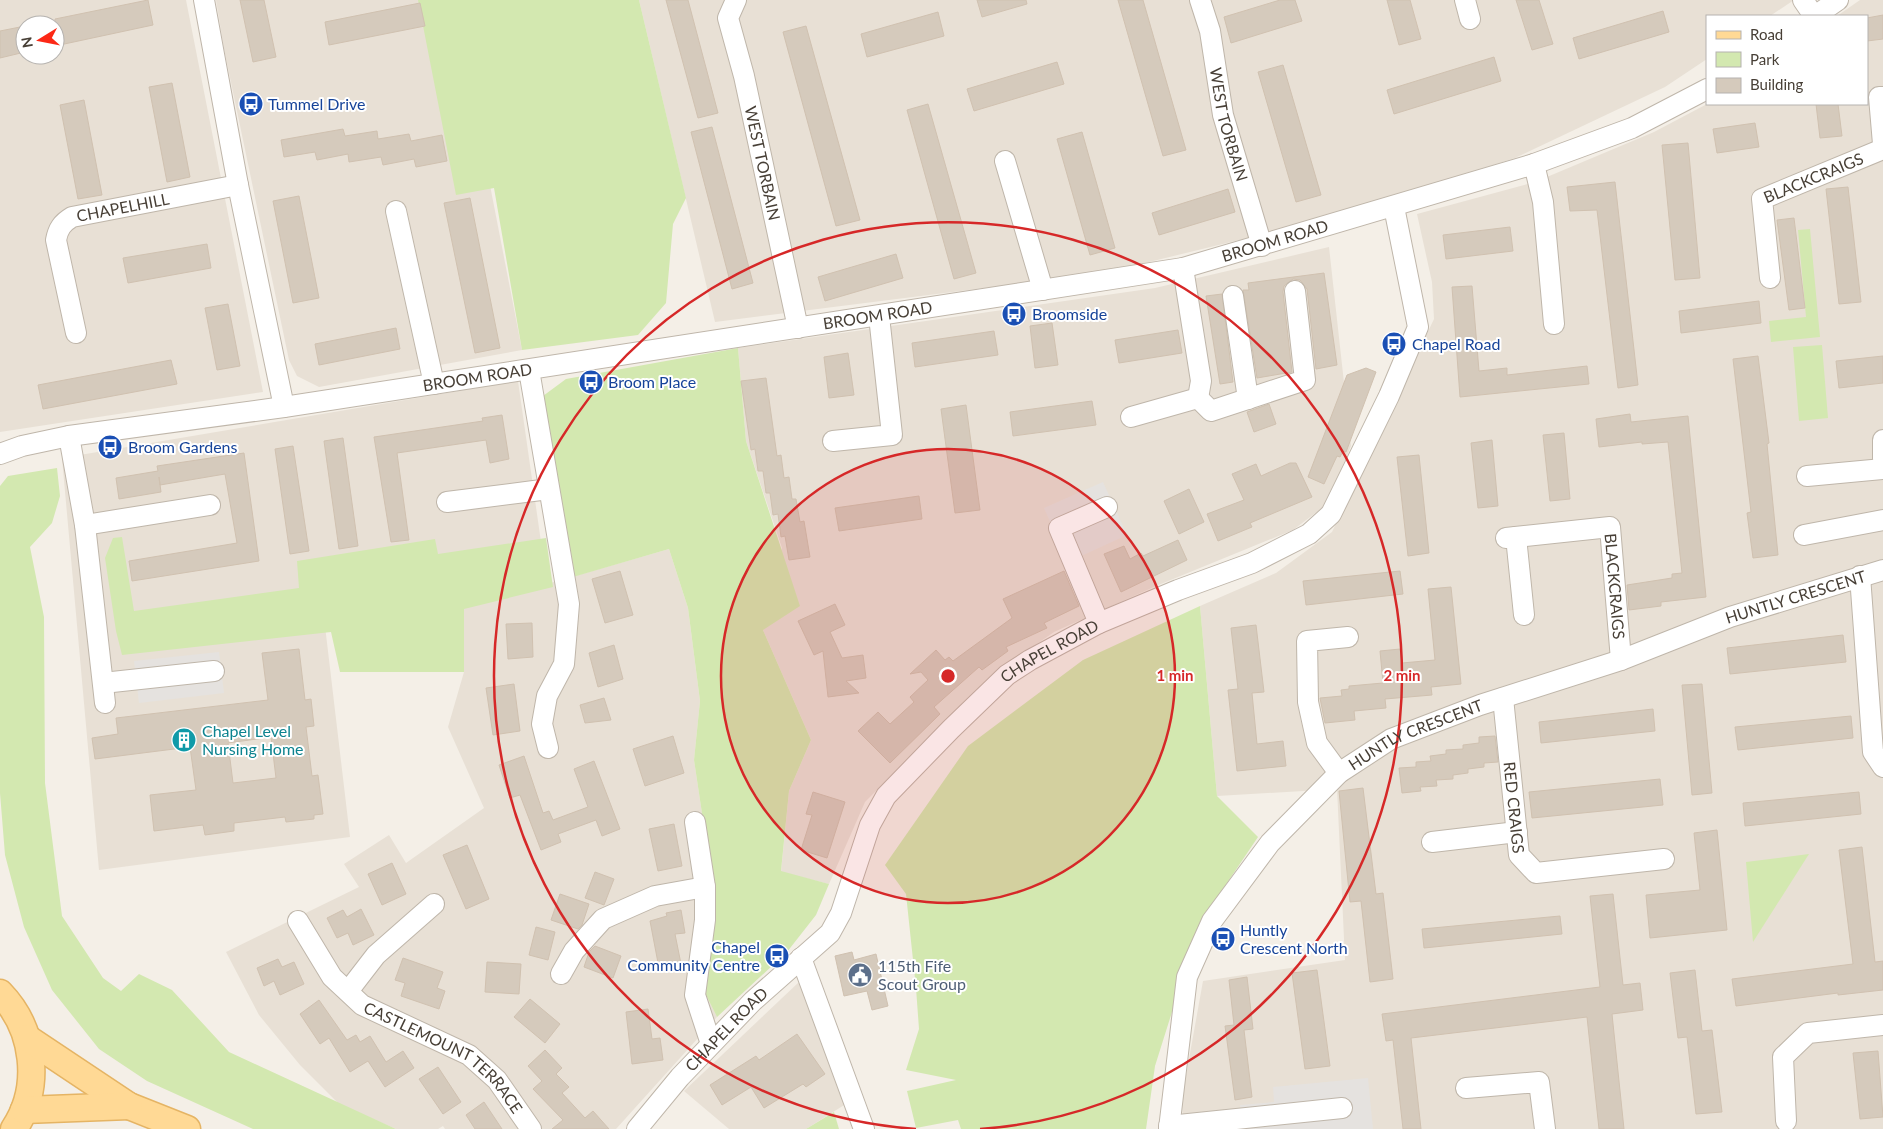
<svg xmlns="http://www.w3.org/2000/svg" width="1883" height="1129" viewBox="0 0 1883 1129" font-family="Lato,sans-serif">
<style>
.residential{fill:#e8e0d5;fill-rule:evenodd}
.green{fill:#d3e8b0}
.parking{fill:#e5e2df}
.building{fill:#d5cabc;stroke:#d0c1b0;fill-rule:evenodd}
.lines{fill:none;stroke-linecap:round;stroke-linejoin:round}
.minor-casing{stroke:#bfb6aa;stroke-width:22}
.major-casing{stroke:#e5b464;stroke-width:29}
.minor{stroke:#fff;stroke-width:20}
.major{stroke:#ffd995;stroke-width:26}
.ring{fill:none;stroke:#d62828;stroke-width:2.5}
.labels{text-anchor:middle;stroke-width:4;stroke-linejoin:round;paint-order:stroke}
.transit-label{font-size:16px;fill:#164399;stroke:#fff;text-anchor:start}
.street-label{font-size:16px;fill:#473f36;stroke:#fff}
.culture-label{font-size:16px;fill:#0d838f;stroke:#fff;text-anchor:start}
.service-label{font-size:16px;fill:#4e5e75;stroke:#fff;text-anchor:start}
.centre{fill:#d62828;stroke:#fff;stroke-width:2.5}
.ring-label{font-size:15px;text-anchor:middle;font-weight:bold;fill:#d62828;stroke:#fff;stroke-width:4;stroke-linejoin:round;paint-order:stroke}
</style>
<rect width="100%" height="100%" fill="#f4efe7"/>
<g class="residential">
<path d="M0,0H186L263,392L0,432ZM25,25H55V55H25Z"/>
<polygon points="216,0 454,0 522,350 319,387 297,376 289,360 224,49"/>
<polygon points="639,0 1794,0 1770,16 1707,16 1707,59 1665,87 1515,158 1329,218 1104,273 715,322"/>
<polygon points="1860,0 1883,0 1883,1129 1183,1129 1182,1098 1203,981 1345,960 1337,789 1217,796 1200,606 1276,573 1332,532 1434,319 1432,282 1417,214 1535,182 1654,132 1707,104 1867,104 1867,16 1837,16"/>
<polygon points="1329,247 1351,446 1326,505 1293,530 1156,586 1054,632 988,678 865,802 829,884 781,872 789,791 811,740 763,630 782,548 746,441 738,348 1155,288"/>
<polygon points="518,381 547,584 669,549 688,608 700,701 694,760 715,900 704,991 717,1017 616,1129 445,1129 443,1126 438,1129 396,1129 339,1104 300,1065 259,1015 226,952 359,887 344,864 389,835 406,863 484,808 448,727 464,672 323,609 350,837 99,870 62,458"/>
<polygon points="799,982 849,1102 806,1129 729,1129 684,1091"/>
</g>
<g class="green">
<polygon points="418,0 639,0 686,198 673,224 666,303 638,335 522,350 494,188 456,195"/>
<polygon points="1810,229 1820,337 1771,342 1769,321 1806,317 1798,230"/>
<polygon points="1822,345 1828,418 1799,421 1793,347"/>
<polygon points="738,348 746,441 800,606 763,630 811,740 789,791 781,871 829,884 816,915 787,952 717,1017 704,991 715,900 694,760 700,701 688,608 669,549 573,577 543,396 566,379"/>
<polygon points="57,468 60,496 52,523 30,547 44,617 45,783 62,916 103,978 121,991 139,974 172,990 229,1052 396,1129 253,1129 147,1081 99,1049 52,990 24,927 5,855 0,793 0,486 8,476"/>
<polygon points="122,537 134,611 299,588 297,561 435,539 438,554 546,538 553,587 464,609 464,672 340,672 331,632 122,655 116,631 105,558 113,538"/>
<polygon points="1200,606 1217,796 1258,837 1200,923 1155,1066 1146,1129 961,1129 958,1120 916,1128 907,1091 956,1080 906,1070 919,1029 916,988 906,894 885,865 968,746 1083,660"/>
<polygon points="1809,854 1753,942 1746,862"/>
<polygon points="834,1112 839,1129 806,1129"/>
</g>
<g class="parking">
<polygon points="1103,482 1127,535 1068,562 1044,508"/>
<polygon points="219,652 224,693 139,703 134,661"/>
<polygon points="1368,1078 1373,1129 1242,1129 1240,1105 1274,1102 1273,1087"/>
</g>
<g class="building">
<polygon points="148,0 153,25 55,46 55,19"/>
<polygon points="240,0 264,0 276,57 253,62"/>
<polygon points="666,0 688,0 718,113 698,118"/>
<polygon points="977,0 1026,0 1027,4 982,17"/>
<polygon points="1118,0 1143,0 1186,150 1163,156"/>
<polygon points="1280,0 1295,0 1302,21 1231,43 1224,17"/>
<polygon points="1387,0 1410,0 1421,39 1399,45"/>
<polygon points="1516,0 1539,0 1553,44 1532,50"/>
<polygon points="420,3 425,26 329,45 325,22"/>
<polygon points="1663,11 1669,32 1579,59 1573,38"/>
<polygon points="938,12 944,36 867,57 861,34"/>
<polygon points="1883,15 1883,39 1867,41 1867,18"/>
<polygon points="25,26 25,52 0,58 0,31"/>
<polygon points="806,26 860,220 836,226 783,32"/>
<polygon points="1494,57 1501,81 1394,114 1387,90"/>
<polygon points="1057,62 1064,84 974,111 967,89"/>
<polygon points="1283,65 1321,195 1296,202 1258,72"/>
<polygon points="172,83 190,177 167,182 149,87"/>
<polygon points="84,100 102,195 78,199 60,105"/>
<polygon points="928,104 976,273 954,279 907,110"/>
<polygon points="1816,104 1838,104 1842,136 1820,138"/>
<polygon points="1755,123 1759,147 1717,153 1713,129"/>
<polygon points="712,127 753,283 732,289 691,132"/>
<polygon points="343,129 345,136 377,131 378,139 409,134 411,141 442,135 447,161 416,167 414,159 383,165 381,157 349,162 348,154 317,160 315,152 284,157 281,140"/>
<polygon points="1082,132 1115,248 1090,255 1057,139"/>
<polygon points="1688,143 1700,278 1675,280 1662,145"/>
<polygon points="1615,182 1638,385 1618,388 1597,210 1570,211 1567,187"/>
<polygon points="1848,187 1861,302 1839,304 1826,189"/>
<polygon points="1228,189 1235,212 1159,235 1152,213"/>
<polygon points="299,196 319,298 293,303 273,201"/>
<polygon points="470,198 500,348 475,353 444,203"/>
<polygon points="1794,218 1805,308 1789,310 1777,220"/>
<polygon points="1510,227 1513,251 1446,259 1443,235"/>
<polygon points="207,244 211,268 128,283 123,258"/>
<polygon points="896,254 903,278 825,301 818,277"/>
<polygon points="1324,273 1337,365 1316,369 1307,289 1300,280 1293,279 1284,286 1283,292 1292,372 1257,378 1243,290 1249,290 1248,283"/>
<polygon points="1472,286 1479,371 1507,368 1507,375 1587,366 1589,384 1460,397 1452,287"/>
<polygon points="1222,294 1233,382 1220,384 1206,296"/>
<polygon points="1759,301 1761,323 1681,333 1679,311"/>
<polygon points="228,304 240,366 217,370 205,308"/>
<polygon points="1052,323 1058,365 1035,368 1030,326"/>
<polygon points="396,328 400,349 319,365 315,344"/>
<polygon points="1178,330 1182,353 1119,363 1115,340"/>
<polygon points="994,331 998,355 915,367 912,343"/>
<polygon points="848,353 854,395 829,398 824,357"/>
<polygon points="1758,356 1769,443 1767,444 1778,555 1753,558 1747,513 1751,512 1733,359"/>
<polygon points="1883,356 1883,383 1839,388 1836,361"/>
<polygon points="171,360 177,384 43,409 38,385"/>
<polygon points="1366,368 1376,372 1346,452 1343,451 1340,457 1337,456 1324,484 1308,477 1347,375"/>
<polygon points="766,378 777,456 781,455 784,478 789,477 792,499 796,499 800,522 804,521 810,557 789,560 785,536 781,537 778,514 773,515 770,493 766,493 763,471 758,471 755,449 751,450 741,381"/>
<polygon points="1092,401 1096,425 1013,436 1010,412"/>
<polygon points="1269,404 1276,424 1254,432 1247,412"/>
<polygon points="966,405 980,510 955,513 941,409"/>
<polygon points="1630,414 1631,422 1688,416 1706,597 1661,602 1661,606 1629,610 1627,585 1672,578 1672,574 1682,573 1668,442 1642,444 1642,442 1599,447 1596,419"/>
<polygon points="502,415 509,459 490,463 486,440 397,453 409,540 391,542 374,437 483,421 482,418"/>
<polygon points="1564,433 1570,499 1550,501 1543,435"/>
<polygon points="343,438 358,546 339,549 324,441"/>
<polygon points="1492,440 1498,506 1478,508 1471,443"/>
<polygon points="293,446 309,551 290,554 275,449"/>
<polygon points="244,453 259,561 132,581 129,561 237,543 225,474 160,485 159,477 161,492 119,499 116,478 158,471 157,466"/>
<polygon points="1419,455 1429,553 1408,556 1397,457"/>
<polygon points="1290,463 1296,463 1312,497 1250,523 1252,527 1218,541 1207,514 1244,500 1232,474 1256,464 1261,476"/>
<polygon points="1189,489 1204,522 1179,534 1164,501"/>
<polygon points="919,496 922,519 839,531 835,508"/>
<polygon points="1178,540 1187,560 1121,592 1104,554 1124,546 1130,559 1141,553 1143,556"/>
<polygon points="620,571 633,615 605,623 592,579"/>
<polygon points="1064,571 1079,606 1044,623 1047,628 1006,647 1008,651 982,670 979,667 934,707 940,714 890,763 858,731 878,712 890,724 914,702 910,697 928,680 921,672 910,674 936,650 945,660 949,657 953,661 1012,618 1003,599"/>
<polygon points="1400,571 1403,594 1306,605 1303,581"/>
<polygon points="1451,587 1461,684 1431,687 1432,695 1385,699 1386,708 1354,711 1355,720 1325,723 1320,698 1342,696 1341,690 1349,689 1349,686 1383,683 1380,651 1400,649 1402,663 1435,660 1428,589"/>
<polygon points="835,604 845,625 830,632 842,658 863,655 866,678 846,681 859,693 828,697 823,651 814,655 798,621"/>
<polygon points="532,623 533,657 508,659 506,624"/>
<polygon points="1256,625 1264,692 1252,693 1257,744 1283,741 1286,766 1237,771 1228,690 1238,689 1231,628"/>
<polygon points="1843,635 1846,662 1730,674 1727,648"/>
<polygon points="614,645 623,679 598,687 589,653"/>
<path d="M299,649L305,700L311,699L314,726L306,727L312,776L318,775L323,814L314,815V819L286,822L285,817L234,823V831L205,835L203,825L154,831L150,795L196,790L190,747L95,759L92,738L118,734L116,718L268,700L262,653ZM271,737L276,778L233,783L228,743Z"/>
<polygon points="514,684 520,731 493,735 486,688"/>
<polygon points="1702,684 1712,793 1692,795 1682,685"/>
<polygon points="604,698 611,720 585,723 580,705"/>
<polygon points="1653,709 1655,731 1541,743 1539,722"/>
<polygon points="1851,716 1853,738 1738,750 1735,727"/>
<polygon points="673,736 684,773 645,786 633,749"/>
<polygon points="1495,736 1498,762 1484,763 1484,767 1468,769 1468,773 1453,775 1453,779 1436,780 1437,786 1420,787 1421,791 1402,793 1399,768 1416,767 1416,762 1431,761 1430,756 1446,754 1446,750 1463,749 1463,745 1479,743 1479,737"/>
<polygon points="524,756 543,813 549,811 553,820 588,807 574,769 594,761 620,829 602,836 596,820 558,834 561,842 541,850 520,795 510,798 499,765"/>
<polygon points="1660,779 1663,805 1532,818 1529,792"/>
<polygon points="1363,788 1376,894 1383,893 1393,979 1370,982 1361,901 1350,902 1339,791"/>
<polygon points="813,792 845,802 827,858 801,850 812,815 806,814"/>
<polygon points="1859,792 1861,814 1745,826 1743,803"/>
<polygon points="674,824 682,866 658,871 649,829"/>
<polygon points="1717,830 1727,930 1650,938 1646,895 1700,890 1694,833"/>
<polygon points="467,845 489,899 466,909 443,855"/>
<polygon points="1862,847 1875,962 1883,961 1883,990 1838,995 1838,993 1736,1006 1732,979 1853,964 1839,850"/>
<polygon points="392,863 406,894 382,905 368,874"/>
<polygon points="595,872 614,879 604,905 585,898"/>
<polygon points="560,894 589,904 582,925 578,929 551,920"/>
<polygon points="1613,894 1623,985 1640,983 1643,1010 1612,1014 1624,1129 1599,1129 1587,1017 1411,1038 1421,1129 1403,1129 1393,1040 1386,1041 1382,1014 1600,987 1590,896"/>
<polygon points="361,909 374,935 353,945 348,933 337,938 327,918 343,910 347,917"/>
<polygon points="681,910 685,933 675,934 681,964 659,968 650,921 667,916 666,913"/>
<polygon points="1560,916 1562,934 1424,948 1422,929"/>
<polygon points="536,927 555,932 548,960 529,955"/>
<polygon points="595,946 621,956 613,978 584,967 589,952"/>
<polygon points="852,952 854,960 876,954 888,1006 872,1010 867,991 844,996 835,956"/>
<polygon points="403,958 443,972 437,988 445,991 439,1009 401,996 405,983 395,980"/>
<polygon points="278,959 282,967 294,962 304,984 280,995 274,981 264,986 257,968"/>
<polygon points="487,962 521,964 519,994 485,992"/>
<polygon points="1317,970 1330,1066 1305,1069 1292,973"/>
<polygon points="1695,970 1702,1031 1712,1030 1722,1112 1696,1114 1687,1037 1678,1038 1670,973"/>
<polygon points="1247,977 1253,1029 1244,1030 1252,1097 1235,1100 1225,1026 1234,1025 1229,980"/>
<polygon points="530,999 560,1024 545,1043 514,1017"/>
<polygon points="319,1000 347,1040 356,1035 360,1042 370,1036 386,1062 403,1051 414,1068 385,1087 368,1061 350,1072 329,1038 320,1044 300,1014"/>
<polygon points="648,1009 652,1039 660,1038 663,1060 632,1064 626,1012"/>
<polygon points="797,1034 825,1074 806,1087 803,1084 764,1108 751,1087 722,1105 710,1085 756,1056 759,1060"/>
<polygon points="545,1050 562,1068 556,1074 569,1087 562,1093 585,1118 593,1111 609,1129 552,1129 563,1120 533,1089 542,1081 528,1066"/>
<polygon points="1878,1051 1883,1117 1860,1119 1853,1053"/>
<polygon points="438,1067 461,1102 443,1114 419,1079"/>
<polygon points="484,1102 502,1129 475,1129 466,1115"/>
</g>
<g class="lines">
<defs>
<g id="minor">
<polyline points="204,0 238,185 284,407"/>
<path id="s1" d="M736,0L728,18L744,76L798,328"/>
<path id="s2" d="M1200,0L1210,31L1223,115L1262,246"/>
<polyline points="1465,0 1470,19"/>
<polyline points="1803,0 1814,16"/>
<polyline points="1815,16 1838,0"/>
<polyline points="1883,97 1879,97 1883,144"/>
<polyline points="1005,161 1043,290"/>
<polyline points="1534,164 1543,202 1554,324"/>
<polyline points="396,211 434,384"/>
<path id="s3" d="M1770,278L1762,199L1883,149"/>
<polyline points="1233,296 1248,399"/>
<path id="s4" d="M76,333L56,240C58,229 62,223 72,217L238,185"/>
<polyline points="529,370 569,604 564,664 547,696 542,724 548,748"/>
<polyline points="1198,398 1211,411 1305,380 1295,291"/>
<polyline points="1131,417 1198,398 1201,381 1183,268"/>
<polyline points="69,436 85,525 105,703"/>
<polyline points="1883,440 1883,459"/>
<polyline points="833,441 892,435 879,316"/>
<path id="s5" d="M0,454L22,446L69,436L284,407L1183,268L1534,164L1632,128L1707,89"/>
<polyline points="1807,476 1883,469"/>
<polyline points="447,502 549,489"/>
<polyline points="85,525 210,505"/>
<polyline points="1804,535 1883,520"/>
<polyline points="1516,537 1524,615"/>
<path id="s6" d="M1506,538L1610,527L1621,660"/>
<polyline points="1860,576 1873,752 1883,767"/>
<polyline points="1099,623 1059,528 1107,507"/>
<polyline points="103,683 214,671"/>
<path id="s7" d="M1503,698L1519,855L1536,873L1664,859"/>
<polyline points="1339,773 1317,743 1308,702 1307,641 1348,637"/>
<polyline points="695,822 705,887 705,920 695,995 711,1044"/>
<polyline points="1432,842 1517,832"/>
<path id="s8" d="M298,921L332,977L362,1005L469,1055L497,1080L531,1129"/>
<polyline points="801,958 864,1129"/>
<polyline points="561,974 574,951 603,919 655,896 705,887"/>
<polyline points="349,990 376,955 434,904"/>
<polyline points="1466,1088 1539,1082 1545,1129"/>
<polyline points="1786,1121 1783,1057 1808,1033 1883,1025"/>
<polyline points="1169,1126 1342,1108"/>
<path id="s9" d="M637,1129L680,1077L753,1001L830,933L841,913L870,825L886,796L951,729L1007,675L1030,660L1099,623L1178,590L1252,563L1309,534L1331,514L1389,396L1418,327L1394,207"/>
<path id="s10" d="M1169,1129L1187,977L1212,921L1270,843L1339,773L1391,739L1480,705L1621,660L1730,617L1883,570"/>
</g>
<g id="major">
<path d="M0,993C35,1029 42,1087 14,1129"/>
<polyline points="27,1038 129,1106 187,1129"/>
<polyline points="24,1110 129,1106"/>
</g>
</defs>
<use href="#minor" class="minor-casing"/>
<use href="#major" class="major-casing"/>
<use href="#minor" class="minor"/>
<use href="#major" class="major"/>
</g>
<circle cx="948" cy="676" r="227" fill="#d62828" fill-opacity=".12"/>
<g class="ring">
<circle cx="948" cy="676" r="227"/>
<path d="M916 1129A454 454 0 1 1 980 1129"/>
</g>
<defs>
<symbol id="bus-disc" viewBox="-11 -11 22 22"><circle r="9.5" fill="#1a4fb4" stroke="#fff"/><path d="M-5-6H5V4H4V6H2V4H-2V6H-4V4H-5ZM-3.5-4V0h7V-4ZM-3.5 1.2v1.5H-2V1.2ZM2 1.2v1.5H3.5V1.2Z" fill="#fff"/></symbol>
<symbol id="building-disc" viewBox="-11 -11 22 22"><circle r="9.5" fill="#0f9aa8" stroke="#fff"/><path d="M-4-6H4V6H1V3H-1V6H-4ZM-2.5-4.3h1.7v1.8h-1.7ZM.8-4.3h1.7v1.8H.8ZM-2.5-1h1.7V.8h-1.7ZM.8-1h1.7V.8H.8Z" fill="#fff"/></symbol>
<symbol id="civic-disc" viewBox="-11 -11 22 22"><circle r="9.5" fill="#5c6f8a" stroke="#fff"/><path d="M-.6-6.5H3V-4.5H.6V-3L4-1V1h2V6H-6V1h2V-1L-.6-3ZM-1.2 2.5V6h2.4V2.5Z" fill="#fff"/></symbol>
</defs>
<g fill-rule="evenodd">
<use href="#bus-disc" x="237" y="90" width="28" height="28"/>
<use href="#bus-disc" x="1000" y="300" width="28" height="28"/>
<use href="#bus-disc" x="1380" y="330" width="28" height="28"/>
<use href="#bus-disc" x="577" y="368" width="28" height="28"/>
<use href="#bus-disc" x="96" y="433" width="28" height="28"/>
<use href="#building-disc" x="170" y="726" width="28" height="28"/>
<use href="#bus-disc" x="1209" y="925" width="28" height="28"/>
<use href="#bus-disc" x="763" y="942" width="28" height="28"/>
<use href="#civic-disc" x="846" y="961" width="28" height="28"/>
</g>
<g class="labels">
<g class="transit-label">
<text x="268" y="110">Tummel Drive</text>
<text x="1032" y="320">Broomside</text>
<text x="1412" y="350">Chapel Road</text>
<text x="608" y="388">Broom Place</text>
<text x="128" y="453">Broom Gardens</text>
<text x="1240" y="936">Huntly<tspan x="1240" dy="18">Crescent North</tspan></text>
<text x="760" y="953" text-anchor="end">Chapel<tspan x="760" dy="18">Community Centre</tspan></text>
</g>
<g class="street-label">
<text dy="6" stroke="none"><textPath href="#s2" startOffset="128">WEST TORBAIN</textPath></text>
<text dy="6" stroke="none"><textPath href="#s1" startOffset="169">WEST TORBAIN</textPath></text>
<text dy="6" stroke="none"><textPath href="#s3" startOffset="135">BLACKCRAIGS</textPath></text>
<text dy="6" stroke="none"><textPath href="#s4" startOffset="176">CHAPELHILL</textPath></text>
<text dy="6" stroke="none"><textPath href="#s5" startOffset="1294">BROOM ROAD</textPath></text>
<text dy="6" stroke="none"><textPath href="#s5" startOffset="889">BROOM ROAD</textPath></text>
<text dy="6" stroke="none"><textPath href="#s5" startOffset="484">BROOM ROAD</textPath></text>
<text dy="6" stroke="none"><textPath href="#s6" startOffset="164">BLACKCRAIGS</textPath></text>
<text dy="6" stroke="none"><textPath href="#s10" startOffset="901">HUNTLY CRESCENT</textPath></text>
<text dy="6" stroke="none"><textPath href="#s9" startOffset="644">CHAPEL ROAD</textPath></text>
<text dy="6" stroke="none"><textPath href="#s10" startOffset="496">HUNTLY CRESCENT</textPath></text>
<text dy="6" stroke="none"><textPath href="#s7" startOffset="110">RED CRAIGS</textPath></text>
<text dy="6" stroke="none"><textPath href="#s9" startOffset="134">CHAPEL ROAD</textPath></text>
<text dy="6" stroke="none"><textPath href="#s8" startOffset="205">CASTLEMOUNT TERRACE</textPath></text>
</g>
<g class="culture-label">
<text x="202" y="737">Chapel Level<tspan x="202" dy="18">Nursing Home</tspan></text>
</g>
<g class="service-label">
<text x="878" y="972">115th Fife<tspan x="878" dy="18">Scout Group</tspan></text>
</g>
</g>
<circle cx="948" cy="676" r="8" class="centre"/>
<g class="ring-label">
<text x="1175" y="681">1 min</text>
<text x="1402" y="681">2 min</text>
</g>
<rect x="1706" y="15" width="162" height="90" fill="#ffffff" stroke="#b5b2af"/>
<rect x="1716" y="31" width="25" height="8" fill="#ffd995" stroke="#b5b2af"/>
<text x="1750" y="40" font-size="15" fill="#473f36">Road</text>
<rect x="1716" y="52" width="25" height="15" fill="#d3e8b0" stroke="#b5b2af"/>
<text x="1750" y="65" font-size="15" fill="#473f36">Park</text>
<rect x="1716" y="78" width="25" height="15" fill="#d5cabc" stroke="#b5b2af"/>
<text x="1750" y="90" font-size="15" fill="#473f36">Building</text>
<g transform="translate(40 40) rotate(260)"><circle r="24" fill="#ffffff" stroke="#b5b2af"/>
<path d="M0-4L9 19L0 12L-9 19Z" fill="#fc2816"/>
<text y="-8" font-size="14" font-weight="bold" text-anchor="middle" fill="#473f36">N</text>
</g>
</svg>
